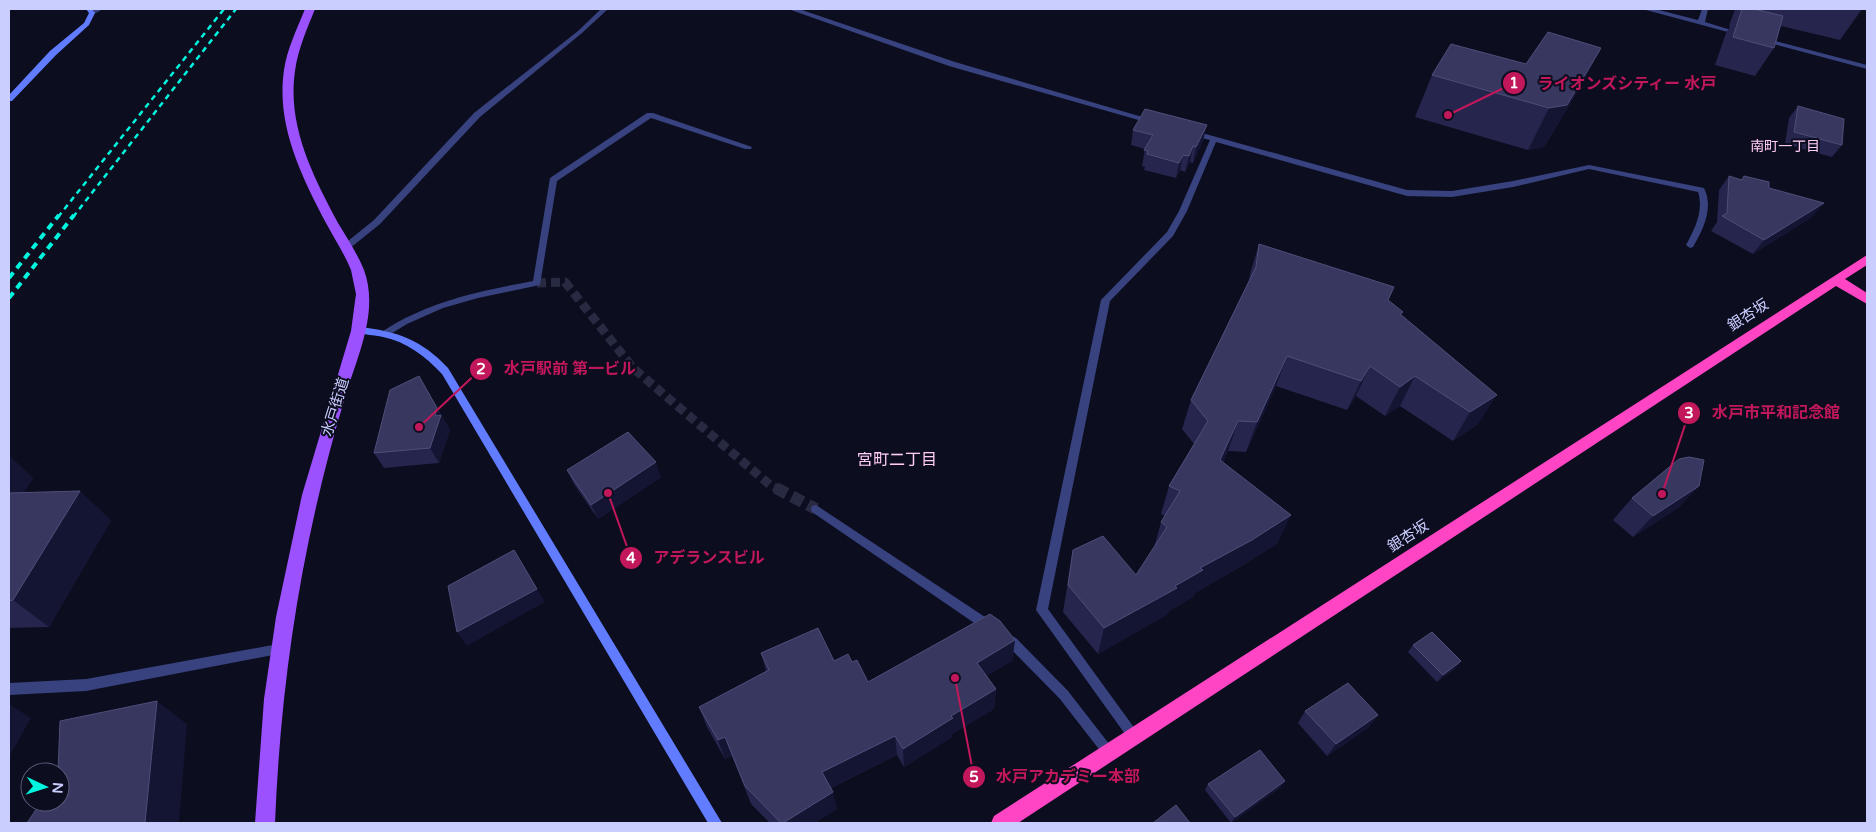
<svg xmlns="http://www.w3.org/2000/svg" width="1876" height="832" viewBox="0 0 1876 832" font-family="'Varela Round','Noto Sans JP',sans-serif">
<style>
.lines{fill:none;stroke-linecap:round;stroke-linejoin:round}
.street-tunnel-far1{stroke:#282a41;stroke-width:9;stroke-dasharray:9 5;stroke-linecap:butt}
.street-tunnel{stroke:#282a41;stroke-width:12;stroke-dasharray:12 6;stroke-linecap:butt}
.street{fill:#37427e;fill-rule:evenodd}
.secondary{fill:#617cff;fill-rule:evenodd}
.primary{fill:#9c51ff;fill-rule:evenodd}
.highway{fill:#ff45c3;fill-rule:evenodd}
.rail-far1{stroke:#00f5de;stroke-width:2.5;stroke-dasharray:5.5 4.5;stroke-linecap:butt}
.rail{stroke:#00f5de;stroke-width:4;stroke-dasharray:7 5.5;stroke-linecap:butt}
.wall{fill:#25254d}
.shaded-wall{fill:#141433}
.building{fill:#373760;stroke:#4e4f79}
.labels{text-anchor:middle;stroke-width:4;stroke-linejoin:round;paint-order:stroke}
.far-neighbourhood-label{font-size:14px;fill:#ffccf6;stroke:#0c0d1f}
.street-label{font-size:15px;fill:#caceff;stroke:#0c0d1f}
.neighbourhood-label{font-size:16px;fill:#ffccf6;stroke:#0c0d1f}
.leader{fill:none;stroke:#c2185b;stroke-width:2}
.callout-dot{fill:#c2185b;stroke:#0c0d1f;stroke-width:2}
.mark-label{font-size:15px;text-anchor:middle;font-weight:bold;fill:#fff}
.callout-label{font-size:16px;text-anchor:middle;font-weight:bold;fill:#c2185b;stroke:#0c0d1f;stroke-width:4;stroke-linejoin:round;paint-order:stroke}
</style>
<rect width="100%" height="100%" fill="#0c0d1f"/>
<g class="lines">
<polyline class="street-tunnel-far1" points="537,283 565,282 633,368 770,485 778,489"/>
<polyline class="street-tunnel" points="776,488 816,509"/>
<g class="street">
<polygon points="95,9 103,9 94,14 90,14 90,12"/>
<polygon points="601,9 608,9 582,33 480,117 380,224 349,249 343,249 342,247 343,245 374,220 474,113 578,31"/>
<polygon points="790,9 799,9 955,62 1156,121 1152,123 1149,123 949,66 791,10"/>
<polygon points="1645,9 1655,9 1698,20 1702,9 1708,9 1705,22 1744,34 1739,35 1646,10"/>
<polygon points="1764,38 1867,65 1867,69 1762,41 1761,40"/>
<path d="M647,113H653L752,147L751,149H745L651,118L557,181L540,285L478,298L443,308L407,324L389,335H383L381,333L383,331C429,301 480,291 533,281L550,178Z"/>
<path d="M1189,131H1195L1407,190L1452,191L1513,181L1589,165L1704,188C1714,208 1703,230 1693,247L1690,248L1686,245C1695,229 1704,210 1698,192L1589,169L1513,187L1452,197L1407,196L1216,142L1187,211L1173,236L1110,301L1048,609L1138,733L1140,737L1138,741L1134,743L1130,741L1036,610L1101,300L1167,232L1179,211L1210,140L1189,135Z"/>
<polygon points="816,505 994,623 996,627 994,631 990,632 986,631 812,512 811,509 812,506"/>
<polygon points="1004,632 1016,638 1068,691 1113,749 1115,753 1113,757 1109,759 1105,757 1060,699 1008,646 1000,641 998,637 1000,633"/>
<polygon points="278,644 282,645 284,649 282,653 278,654 86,691 9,695 9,683 86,679"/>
</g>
<g class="secondary">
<polygon points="86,9 92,9 95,13 89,25 56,55 12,101 9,101 9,95 50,51 84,23 89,13"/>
<path d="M359,327C397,331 422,340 448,368L722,823H708L442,374C425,356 407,342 383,337C374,335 364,335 356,332L354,330Z"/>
</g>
<path class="primary" d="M305,9H315C307,29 298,49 295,71C287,126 313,176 338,223C347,238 357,253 364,270C379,311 358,355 346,394C303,536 281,675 275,823H255L264,699L276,617L302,495L351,331L356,294L351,270C344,253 334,238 326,223C301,175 276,125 284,70C287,49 297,29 305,9Z"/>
<polygon class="highway" points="1867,255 1867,265 1845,279 1867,293 1867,304 1836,286 1018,823 991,823 994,816"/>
<g class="rail-far1">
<polyline points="58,217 224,9"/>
<polyline points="73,217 236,9"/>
</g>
<g class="rail">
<polyline points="9,278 59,215"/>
<polyline points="9,298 74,215"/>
</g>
</g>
<g class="wall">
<polygon points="1735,9 1862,9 1840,40 1781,26 1774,48 1755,76 1715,65 1726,33 1730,27 1729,26"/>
<polygon points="1601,48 1579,89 1544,147 1528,150 1415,117 1432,75 1526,64"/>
<polygon points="1798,106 1842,145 1832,157 1785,144 1789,118"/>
<polygon points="1207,125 1203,140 1193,163 1190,162 1185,172 1180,170 1176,178 1144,170 1145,167 1142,166 1145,149 1131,145 1133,130"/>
<polygon points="1729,176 1741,180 1744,176 1769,188 1812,217 1753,254 1711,231 1717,222 1719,190"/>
<polygon points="1259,244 1388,300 1401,316 1478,424 1453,441 1400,406 1385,416 1356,396 1347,410 1276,386 1246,452 1228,451 1223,462 1278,543 1240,567 1195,593 1193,597 1169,611 1168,614 1098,654 1063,612 1073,550 1136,575 1154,548 1161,522 1165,516 1161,514 1169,486 1194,444 1182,429 1191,400 1249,281 1250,274"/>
<polygon points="419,376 450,430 439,463 384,468 374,453"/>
<polygon points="9,456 33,478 24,492 111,520 49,627 9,628"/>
<polygon points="567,470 661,477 598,519 574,484"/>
<polygon points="1699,486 1678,508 1633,537 1613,520 1632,498"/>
<polygon points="1015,640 1012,661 986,676 996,689 994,709 952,734 952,737 904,767 897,755 831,788 837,809 814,823 770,823 751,804 732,756 725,759 707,727 699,707 766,671 761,653 852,662 868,682"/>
<polygon points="1413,645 1461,661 1456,668 1437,682 1408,652"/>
<polygon points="1305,711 1378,715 1369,727 1327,756 1298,723"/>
<polygon points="1208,784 1281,787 1231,823 1205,790"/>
</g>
<g class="shaded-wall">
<polygon points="1601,48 1579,89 1544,147 1528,150 1549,108"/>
<polygon points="1207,125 1203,140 1193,163 1196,147"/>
<polygon points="1193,146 1190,162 1185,172 1189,156"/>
<polygon points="1183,155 1180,170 1176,178 1179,163"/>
<polygon points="1824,203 1812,217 1753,254 1764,240"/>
<polygon points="1287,356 1276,386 1246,452 1257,422"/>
<polygon points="1370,366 1356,396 1347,410 1361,381"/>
<polygon points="419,376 450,430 439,463 430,448 435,416"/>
<polygon points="1415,376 1400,406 1385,416 1400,387"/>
<polygon points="1497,395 1478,424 1453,441 1470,412"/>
<polygon points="1238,421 1228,451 1211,489 1220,460"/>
<polygon points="9,456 33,478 9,517"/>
<polygon points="656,462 661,477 598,519 591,505"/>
<polygon points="1699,486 1678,508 1633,537 1653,516"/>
<polygon points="80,491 111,520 49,627 13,600"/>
<polygon points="1291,515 1278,543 1240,567 1195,593 1193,597 1169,611 1168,614 1098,654 1104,628 1175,586 1200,568"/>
<polygon points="537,589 545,602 467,646 457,632"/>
<polygon points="1015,640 1012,661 975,683 977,663"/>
<polygon points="1461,661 1456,668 1437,682 1443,675"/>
<polygon points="996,689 994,709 952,734 952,737 904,767 903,749 951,716"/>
<polygon points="157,701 187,724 179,823 145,823"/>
<polygon points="9,704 31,718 9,757"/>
<polygon points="1378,715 1369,727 1327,756 1336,744"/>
<polygon points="895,736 897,755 826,790 822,772"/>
<polygon points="725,737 732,756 725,759 718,740"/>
<polygon points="1285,781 1281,787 1231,823 1235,817"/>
<polygon points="833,792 837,809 814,823 783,823"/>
</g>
<g class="building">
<polygon points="1742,9 1754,9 1783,16 1774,48 1733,37"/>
<polygon points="1548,32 1601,48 1567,105 1549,108 1432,75 1451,44 1526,64"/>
<polygon points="1798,106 1844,119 1842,145 1794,132"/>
<polygon points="1145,109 1207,125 1196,147 1193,146 1189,156 1183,155 1179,163 1147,154 1148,151 1144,150 1153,135 1133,130"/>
<polygon points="1729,176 1742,180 1744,176 1769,182 1769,188 1824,203 1764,240 1722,216 1727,213"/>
<polygon points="1259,244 1394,287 1388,300 1403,312 1400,314 1497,395 1470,412 1415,376 1400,387 1370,366 1361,381 1287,356 1257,422 1238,421 1220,460 1291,515 1252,540 1200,568 1203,570 1175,586 1177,588 1104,628 1068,585 1073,550 1103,536 1136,575 1167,527 1161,522 1180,491 1169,486 1208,421 1191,400 1256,267"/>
<polygon points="419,376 437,408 435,416 441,415 430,448 374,453 390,390"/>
<polygon points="628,432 656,462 591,505 567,470"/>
<polygon points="1689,457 1704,460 1699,486 1653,516 1632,498 1679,459"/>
<polygon points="80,491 13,600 9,601 9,493"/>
<polygon points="514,550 537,589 457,632 448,586"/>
<polygon points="990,614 1000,621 1015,640 977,663 996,689 951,716 953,718 903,749 895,736 822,772 833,792 783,823 781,823 745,786 725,737 718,740 699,707 769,670 761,653 818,628 834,661 848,654 852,662 857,660 868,682"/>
<polygon points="1432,632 1461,661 1443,675 1413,645"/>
<polygon points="1348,683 1378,715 1336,744 1305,711"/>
<polygon points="157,701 145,823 27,823 41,802 60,802 60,772 58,772 60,721"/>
<polygon points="1260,750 1285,781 1235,817 1208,784"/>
<polygon points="1176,805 1190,823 1153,823"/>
</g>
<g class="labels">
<g class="far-neighbourhood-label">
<text x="1785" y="151">南町一丁目</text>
</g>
<g class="street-label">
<text transform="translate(1748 315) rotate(-33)" y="5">銀杏坂</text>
<text transform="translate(335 407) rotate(-73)" y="5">水戸街道</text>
<text transform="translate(1408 536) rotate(-33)" y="5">銀杏坂</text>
</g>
<g class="neighbourhood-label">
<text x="897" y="465">宮町二丁目</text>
</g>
</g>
<path class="leader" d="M1448 115L1514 83M419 427L481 369M1662 494L1689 413M608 493L631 558M955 678L974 777"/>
<g class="callout-dot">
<circle cx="1448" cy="115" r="5"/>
<circle cx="419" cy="427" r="5"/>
<circle cx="1662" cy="494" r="5"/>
<circle cx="608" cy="493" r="5"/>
<circle cx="955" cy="678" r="5"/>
<circle cx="1514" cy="83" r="12"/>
<circle cx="481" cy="369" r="12"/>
<circle cx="1689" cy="413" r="12"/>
<circle cx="631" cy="558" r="12"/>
<circle cx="974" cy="777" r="12"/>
</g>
<g class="mark-label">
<text x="1514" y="88">1</text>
<text x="481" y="374">2</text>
<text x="1689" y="418">3</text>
<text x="631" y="563">4</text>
<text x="974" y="782">5</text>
</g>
<g class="callout-label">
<text x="1627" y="89">ライオンズシティー 水戸</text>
<text x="570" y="374">水戸駅前 第一ビル</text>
<text x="1776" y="418">水戸市平和記念館</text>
<text x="709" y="563">アデランスビル</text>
<text x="1068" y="782">水戸アカデミー本部</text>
</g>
<rect width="1876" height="832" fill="none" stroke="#caceff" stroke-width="20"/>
<g transform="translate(45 787) rotate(94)"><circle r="24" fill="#0c0d1f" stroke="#585a79"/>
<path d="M0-4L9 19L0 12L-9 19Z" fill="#00f5de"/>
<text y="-8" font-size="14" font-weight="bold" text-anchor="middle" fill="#caceff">N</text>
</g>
</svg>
